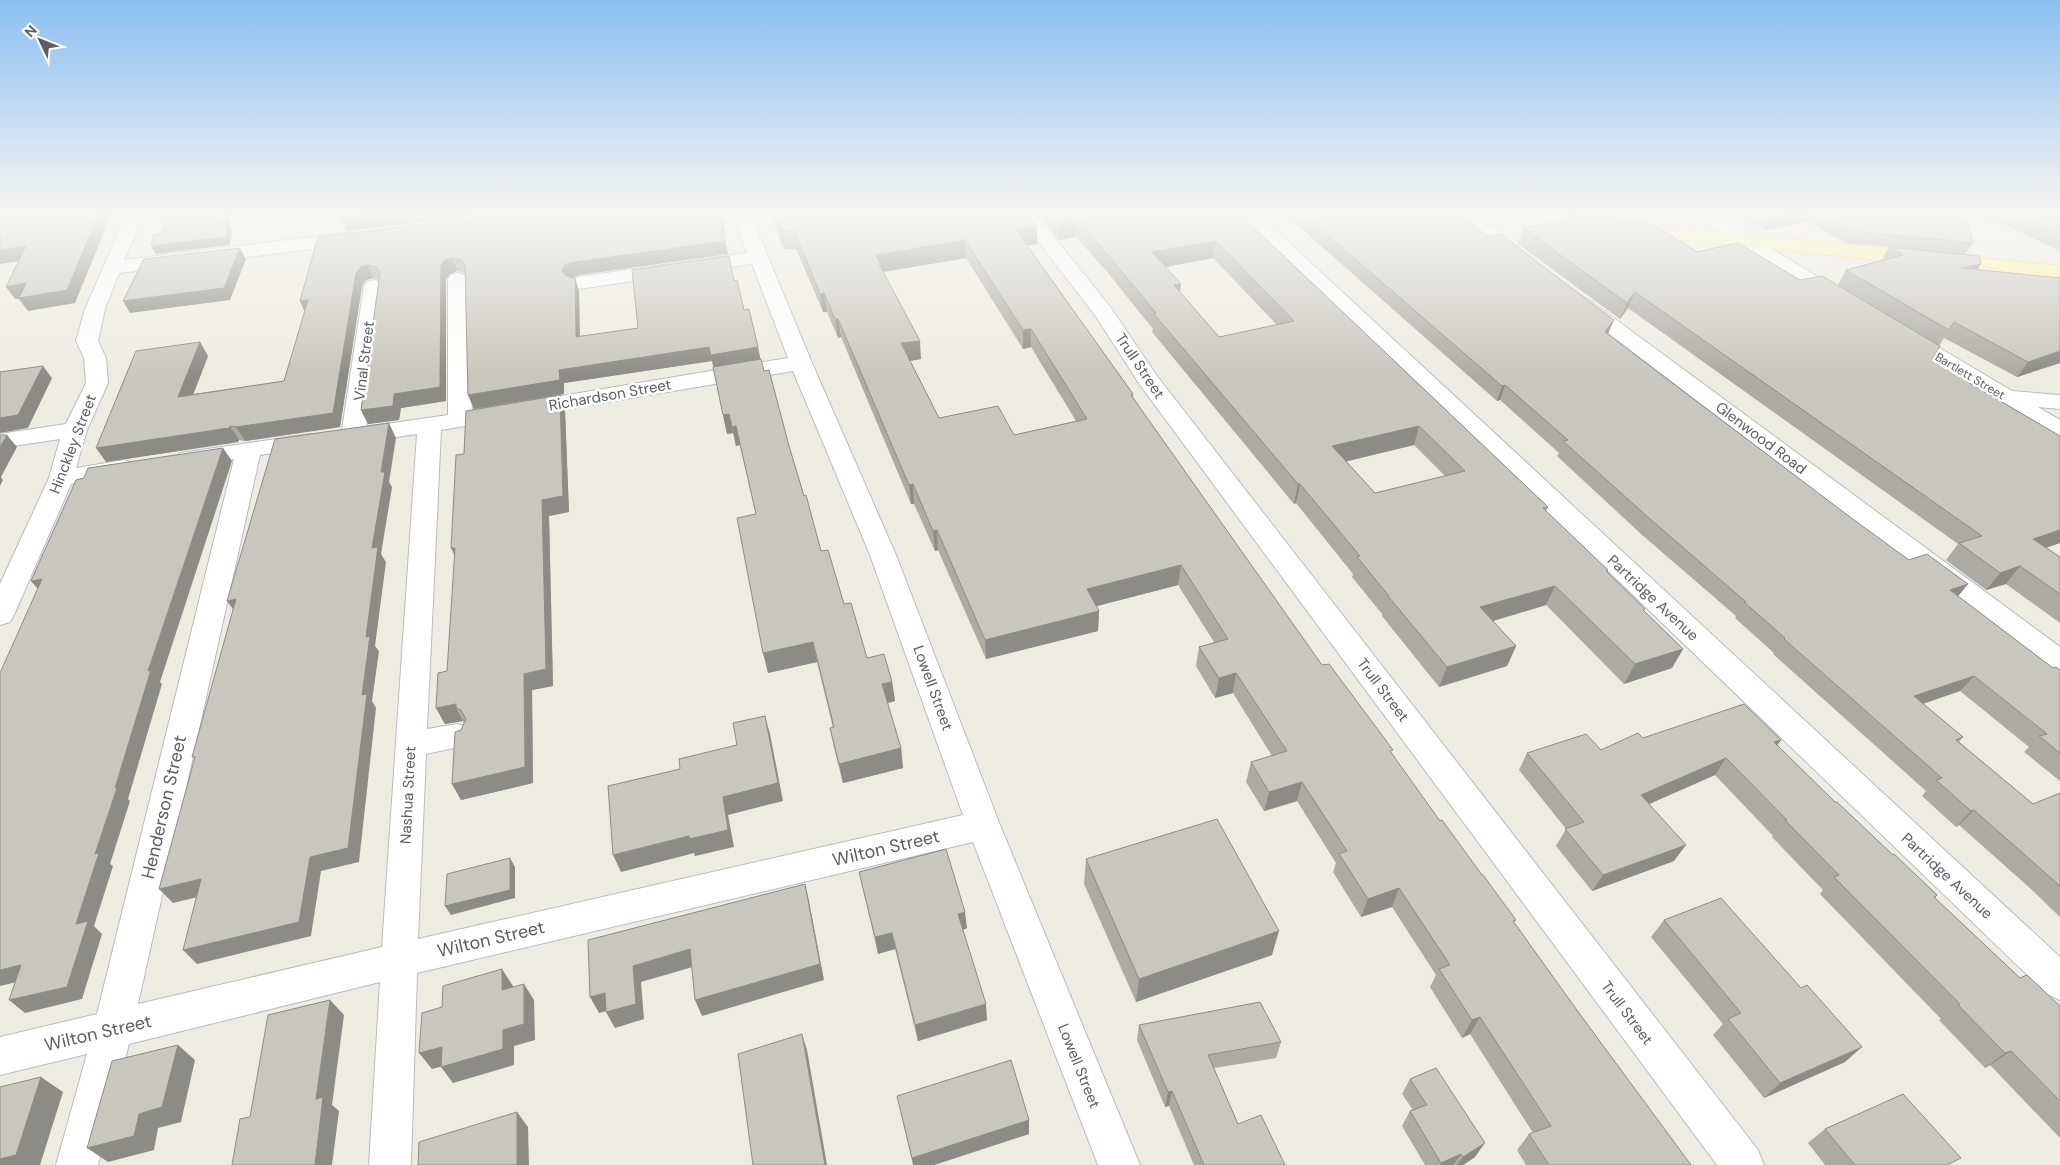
<svg xmlns="http://www.w3.org/2000/svg" width="2060" height="1165" viewBox="0 0 2060 1165" font-family="'DM Sans',sans-serif">
<style>
.lines{fill:none;stroke-linecap:round;stroke-linejoin:round}
.minor-casing{stroke:#b9bbc2;stroke-width:2}
.major-casing{stroke:#fcd74d;stroke-width:2}
.minor{fill:#fff;fill-rule:evenodd}
.major{fill:#fff7a5;fill-rule:evenodd}
.wall{fill:#adaaa3;fill-rule:evenodd}
.shaded-wall{fill:#8d8b85}
.building{fill:#c9c6be;stroke:#8d8b85;fill-rule:evenodd}
.labels{text-anchor:middle;stroke-width:5;stroke-linejoin:round;paint-order:stroke}
.far-street-label{font-size:12px;fill:#5a5d64;stroke:#fff}
.street-label{font-size:15px;fill:#5a5d64;stroke:#fff}
.near-street-label{font-size:18px;fill:#5a5d64;stroke:#fff}
</style>
<rect width="100%" height="100%" fill="#eeece1"/>
<g class="lines">
<defs>
<g id="minor">
<polygon points="127,213 145,213 124,260 353,232 360,234 362,238 360,242 353,244 119,273 105,309 98,341 106,358 108,383 87,430 76,468 124,460 133,463 136,468 133,473 71,484 14,615 10,622 0,625 0,584 49,478 60,439 0,448 0,434 66,424 86,383 84,358 76,341 85,309"/>
<path d="M732,213H750L812,363L896,555L1000,825L1140,1165H1098L973,842L417,973L411,1165H369L380,982L129,1044L98,1165H56L87,1054L0,1075V1037L97,1014L234,459L189,466L180,463L177,458L180,453L310,434L318,436L322,441L318,446L260,455L138,1004L382,947L417,434L355,443L345,441L341,436L364,286L367,282L374,280L381,282L384,286L366,427L448,415V279L451,275L458,273L465,275L468,279L472,411L788,358L752,264L578,289L571,287L568,283L571,279L578,277L747,253ZM793,371L870,555L963,815L418,939L426,754L468,745L473,736L468,727L457,724L427,729L441,430Z"/>
<polygon points="1016,213 1035,213 1111,308 1157,376 1758,1150 1764,1165 1717,1165 1140,385 1095,315"/>
<polygon points="1237,213 1257,213 2060,957 2060,1000 2047,994"/>
<polygon points="1453,213 1474,213 1531,258 1528,262 1521,264 1514,262"/>
<polygon points="1692,213 1714,213 1847,295 1850,299 1847,303 1840,305 1833,303 1695,217"/>
<polygon points="1581,297 1588,299 2060,647 2060,673 2050,670 1574,307 1571,303 1574,299"/>
<polygon points="1903,330 1911,331 2012,391 2060,395 2060,409 2038,407 2060,420 2060,437 2052,435 1895,341 1892,336 1895,331"/>
</g>
<polygon id="major" points="1464,213 1530,213 2060,266 2060,278 1473,219 1467,217"/>
</defs>
<use href="#minor" class="minor-casing"/>
<use href="#major" class="major-casing"/>
<use href="#minor" class="minor"/>
<use href="#major" class="major"/>
</g>
<g class="wall">
<path d="M770,213H1027L1037,244L1027,245L1133,394V398L1322,665L1391,753L1440,821L1516,920L1514,922L1579,1013L1691,1165H1526L1517,1150L1529,1134L1533,1133L1470,1034L1462,1038L1430,987L1436,975L1392,907L1361,917L1333,872L1336,863L1297,801L1264,811L1246,782L1251,762L1272,756L1233,693L1215,698L1196,666L1199,647L1214,642L1178,585L1096,606L1099,611L1098,631L986,659L938,550L935,551L914,504H911L841,337L838,338L827,312H823L796,249H784ZM966,258L1023,349L1031,347L1076,421L1014,435L939,418L910,361L921,359L883,272Z"/>
<path d="M1037,213H1244L1249,218L1248,222L1548,507L1546,511L1607,572L1644,611L1683,649L1672,668L1624,684L1546,605L1493,621L1516,646L1507,666L1439,687L1382,616V614L1352,577L1353,574L1296,503L1294,504L1152,332L1153,329L1108,273L1076,237L1059,240ZM1213,258L1277,325L1219,337L1180,292L1165,267ZM1414,445L1445,476L1375,493L1346,461Z"/>
<polygon points="1288,213 1459,213 1608,335 1854,520 1909,560 1968,584 1958,596 2053,668 2060,670 2060,781 2024,752 2029,747 1960,691 1923,704 1963,737 1959,742 2033,804 2060,793 2060,917 2031,889 1959,825 1956,827 1922,796 1926,791 1773,654 1774,653 1735,618 1736,616 1641,534 1557,456 1559,453 1500,400 1497,401 1287,216"/>
<polygon points="1551,213 1618,213 1616,219 1697,252 1800,280 1933,358 1969,380 1968,382 2060,436 2060,543 2046,548 2060,557 2060,623 2006,584 1986,590 1946,560 1958,544 1628,308 1620,319 1518,244 1523,228 1565,220 1567,215"/>
<polygon points="1736,213 1965,213 1973,243 1965,255 1846,243 1807,221 1765,230"/>
<polygon points="1974,213 2060,213 2060,251 2003,224 1999,225"/>
<polygon points="723,233 728,254 579,275 572,277 575,278 579,291 580,336 638,328 734,281 789,446 821,551 867,658 892,682 895,701 887,703 901,748 903,768 843,783 834,748 830,728 833,728 817,662 768,673 756,514 740,445 736,446 733,433 727,434 712,361 564,383 564,394 474,409 468,395 465,273 457,271 450,274 446,279 446,401 401,408 399,420 368,424 361,410 379,280 373,278 366,280 362,286 340,427 245,441 239,440 238,442 106,462 200,342 208,356 193,394 284,381 305,311 300,301 318,237 725,233"/>
<polygon points="1889,247 1977,270 2060,278 2060,363 2017,377 1944,338 1939,346 1838,285 1846,270 1882,260"/>
<polygon points="565,411 569,512 549,516 553,686 532,690 533,783 461,800 452,784 461,730 464,723 463,721 445,724 436,708 447,671 464,454"/>
<polygon points="1643,738 1781,740 1777,745 1835,802 1937,895 1935,898 2020,978 2060,1006 2060,1138 1990,1065 1985,1068 1939,1020 1941,1019 1820,894 1823,890 1772,837 1773,836 1715,775 1649,804 1674,861 1592,891 1556,846 1566,829 1519,770 1527,753 1601,750"/>
<polygon points="1086,859 1272,955 1136,1002 1084,884"/>
<polygon points="859,872 967,928 963,930 987,1020 918,1041 895,949 878,954 863,889"/>
<polygon points="1664,920 1845,1062 1764,1098 1713,1035 1723,1024 1651,937"/>
<polygon points="1139,1025 1281,1042 1276,1058 1214,1068 1238,1124 1285,1165 1194,1165 1169,1106 1165,1107 1137,1040"/>
<polygon points="1410,1079 1475,1157 1463,1165 1425,1165 1402,1126 1410,1111 1413,1110 1402,1094"/>
<polygon points="897,1096 1029,1134 934,1165 913,1165"/>
<polygon points="1825,1129 1951,1165 1825,1165 1808,1143"/>
</g>
<g class="shaded-wall">
<polygon points="99,213 112,213 75,303 28,311 19,299 15,299 6,287"/>
<polygon points="225,213 231,213 229,225 232,231 230,245 156,254 151,246 223,224"/>
<polygon points="384,213 493,213 346,231 341,218"/>
<polygon points="1796,213 1811,213 1807,221 1765,230 1770,219"/>
<polygon points="2010,213 2003,224 1999,225 2006,214"/>
<polygon points="720,220 723,220 725,233 723,233"/>
<polygon points="1077,220 1076,237 1059,240 1059,222"/>
<polygon points="1037,226 1037,244 1016,247 1016,230"/>
<polygon points="965,240 966,258 882,272 876,255"/>
<polygon points="725,241 728,254 579,275 570,278 566,284 562,271 565,265 575,262"/>
<polygon points="1216,241 1213,258 1150,270 1152,252"/>
<polygon points="26,246 34,259 0,264 0,250"/>
<polygon points="240,248 246,259 230,300 130,313 123,301"/>
<polygon points="453,258 457,271 450,274 446,279 446,401 401,408 399,420 368,424 361,410 394,394 441,266 444,261"/>
<polygon points="1981,264 1971,279 1961,268"/>
<polygon points="368,265 373,278 366,280 362,286 340,427 245,441 236,427 333,413 356,273 361,267"/>
<polygon points="575,278 579,291 580,351 576,337"/>
<polygon points="1181,284 1179,302 1174,285"/>
<polygon points="1635,292 1628,308 1620,319 1627,303"/>
<polygon points="824,293 827,312 823,312 820,294"/>
<polygon points="308,300 306,315 300,301"/>
<polygon points="835,319 838,319 841,337 838,338"/>
<polygon points="1614,320 1608,334 1599,347 1605,332"/>
<polygon points="1031,329 1031,347 1023,349 1023,330"/>
<polygon points="920,341 921,359 903,362 901,343"/>
<polygon points="200,342 208,356 187,411 178,397"/>
<polygon points="709,347 758,347 761,361 714,369 712,361 564,383 564,394 474,409 468,395 559,370"/>
<polygon points="2060,351 2060,363 2017,377 2028,362"/>
<polygon points="43,366 52,378 28,428 0,433 0,418"/>
<polygon points="1505,385 1500,400 1497,401 1502,386"/>
<polygon points="560,395 565,411 569,512 549,516 553,686 532,690 533,783 461,800 452,784 524,674 542,500"/>
<polygon points="729,414 733,433 727,434 723,415"/>
<polygon points="389,423 396,438 389,482 392,487 381,554 386,562 375,646 379,651 372,701 376,708 359,862 321,871 311,936 197,964 183,950 310,857 362,695 372,548 381,472"/>
<polygon points="230,426 239,440 238,442 106,462 96,448"/>
<polygon points="736,426 740,445 736,446 732,427"/>
<polygon points="1419,426 1414,445 1328,466 1332,446"/>
<polygon points="7,435 17,447 1,477 3,480 0,486 0,447"/>
<polygon points="223,448 232,461 160,682 162,684 128,799 130,801 110,864 113,866 94,926 102,934 82,999 25,1013 9,1000 76,924 95,854 148,671"/>
<polygon points="913,484 914,504 911,504 909,485"/>
<polygon points="1298,484 1300,484 1296,503 1294,504"/>
<polygon points="937,530 938,550 935,551 933,531"/>
<polygon points="2060,530 2060,543 2019,556 2033,539"/>
<polygon points="451,548 455,548 459,565"/>
<polygon points="1181,565 1178,585 1086,609 1087,589"/>
<polygon points="2020,566 2006,584 1986,590 2000,573"/>
<polygon points="42,579 43,595 31,581"/>
<polygon points="1968,584 1955,600 1950,590"/>
<polygon points="1555,586 1546,605 1473,627 1480,607"/>
<polygon points="236,599 238,616 227,601"/>
<polygon points="1099,611 1098,631 986,659 985,640"/>
<polygon points="813,642 817,662 768,673 763,653"/>
<polygon points="1516,646 1507,666 1439,687 1447,667"/>
<polygon points="1683,649 1672,668 1624,684 1635,664"/>
<polygon points="1236,673 1233,693 1215,698 1219,678"/>
<polygon points="1974,676 1960,691 1901,711 1914,696"/>
<polygon points="892,682 895,701 884,704 882,684"/>
<polygon points="456,704 456,708 463,721 445,724 436,708"/>
<polygon points="765,716 770,734 783,801 728,815 734,847 695,856 694,853 621,872 613,855 689,836 723,797"/>
<polygon points="1781,740 1769,757 1774,742"/>
<polygon points="901,748 903,768 843,783 839,764"/>
<polygon points="1726,758 1715,775 1631,812 1641,795"/>
<polygon points="1302,782 1297,801 1264,811 1269,792"/>
<polygon points="1974,810 1959,825 1956,827 1971,811"/>
<polygon points="1686,845 1674,861 1592,891 1603,875"/>
<polygon points="510,858 515,867 515,898 451,915 445,906"/>
<polygon points="201,879 214,893 173,903 159,889"/>
<polygon points="805,884 809,901 824,980 702,1016 695,1000"/>
<polygon points="1399,888 1392,907 1361,917 1368,899"/>
<polygon points="965,912 967,928 959,931 958,914"/>
<polygon points="1279,931 1272,955 1136,1002 1139,979"/>
<polygon points="892,933 895,949 878,954 875,937"/>
<polygon points="690,949 696,966 641,982 644,1019 615,1028 606,1012 633,966"/>
<polygon points="21,965 37,977 0,986 0,970"/>
<polygon points="502,969 513,986 513,1006 502,990"/>
<polygon points="524,984 534,1000 535,1040 514,1046 514,1065 453,1083 441,1067 503,1030"/>
<polygon points="605,993 614,1009 599,1013 590,997"/>
<polygon points="330,1000 344,1015 332,1105 339,1111 332,1165 315,1165 316,1099"/>
<polygon points="986,1004 987,1020 918,1041 915,1025"/>
<polygon points="1480,1017 1470,1034 1462,1038 1472,1020"/>
<polygon points="802,1034 807,1050 827,1165 825,1165"/>
<polygon points="178,1045 195,1060 181,1122 158,1128 154,1150 108,1162 87,1148 139,1114"/>
<polygon points="442,1047 454,1063 432,1069 419,1053"/>
<polygon points="1862,1047 1845,1062 1764,1098 1780,1083"/>
<polygon points="2011,1051 1990,1065 1985,1068 2005,1053"/>
<polygon points="41,1077 63,1092 40,1165 0,1165 0,1159"/>
<polygon points="1172,1091 1169,1106 1165,1107 1168,1092"/>
<polygon points="517,1112 528,1127 529,1165 517,1165"/>
<polygon points="1029,1120 1029,1134 934,1165 913,1165 912,1158"/>
<polygon points="1485,1143 1475,1157 1463,1165 1457,1165 1463,1157"/>
<polygon points="1461,1154 1453,1165 1440,1165 1441,1163"/>
</g>
<g class="building">
<polygon points="0,213 99,213 67,290 19,298 26,283 6,287 26,246 0,250"/>
<polygon points="168,213 225,213 223,224 228,223 226,237 151,246 154,235 162,234"/>
<polygon points="341,213 384,213 341,218"/>
<polygon points="513,213 721,213 723,220 720,220 725,241 575,262 565,265 562,271 566,276 575,278 576,337 638,328 632,270 729,256 734,281 737,280 744,310 749,309 758,347 711,355 709,347 559,370 560,380 468,395 465,266 461,260 453,258 444,261 441,266 440,387 394,394 393,406 361,410 380,273 376,267 368,265 361,267 356,273 333,413 236,427 230,426 229,428 96,448 136,351 200,342 178,397 284,381 308,300 300,301 318,237"/>
<path d="M774,213H1027L1037,226L1016,230L1133,394L1131,395L1322,665L1329,664L1367,715L1393,750L1390,751L1440,821L1442,820L1482,875H1483L1516,920L1513,921L1579,1013L1691,1165H1549L1529,1134L1551,1126L1480,1017L1472,1020L1439,969L1450,965L1399,888L1368,899L1339,854L1347,851L1302,782L1269,792L1251,762L1287,751L1236,673L1219,678L1199,647L1228,639L1181,565L1087,589L1099,611L985,640L937,530L933,531L913,484L909,485L838,319H835L824,293L820,294L794,231H781ZM965,240L1023,330L1031,329L1087,419L1014,435L998,406L939,418L901,343L920,341L879,264H881L876,255Z"/>
<path d="M1051,213H1244L1249,218L1247,221L1548,507L1543,508L1608,570L1606,571L1645,609L1643,610L1683,649L1635,664L1555,586L1480,607L1516,646L1447,667L1388,596H1389L1357,557L1360,556L1300,484H1298L1154,314L1156,313L1108,255L1077,220L1059,222ZM1216,241L1294,321L1219,337L1174,285L1181,284L1152,252ZM1419,426L1465,471L1375,493L1332,446Z"/>
<polygon points="1302,213 1459,213 1487,236 1500,234 1614,320 1605,332 1854,520 1909,560 1927,554 1968,584 1950,590 2053,668 2056,667 2060,670 2060,753 2039,736 2047,734 1974,676 1914,696 1963,737 1956,740 2033,804 2060,793 2060,886 1974,810 1971,811 1936,780 1942,778 1784,639 1785,638 1744,602 1746,602 1649,518 1563,441 1568,440 1505,385 1502,386"/>
<polygon points="1761,213 1796,213 1770,219"/>
<polygon points="1818,213 1965,213 1973,243 1852,231"/>
<polygon points="2011,213 2060,213 2060,236"/>
<polygon points="1567,215 1651,223 1697,252 1738,243 1800,280 1822,276 1940,346 1933,358 1969,380 1966,381 2060,436 2060,530 2033,539 2060,557 2060,594 2020,566 2000,573 1959,543 1982,536 1635,292 1627,303 1523,228 1574,219"/>
<polygon points="1889,247 1979,256 1981,264 1961,268 2060,278 2060,351 2028,362 1954,322 1949,330 1846,270 1903,255"/>
<polygon points="240,248 224,288 123,301 144,259"/>
<polygon points="761,359 764,371 769,370 789,446 804,496 806,495 821,551 828,550 844,604 851,603 867,658 884,654 892,682 882,684 901,748 839,764 830,728 834,727 813,642 763,653 737,518 756,514 736,426 732,427 729,414 723,415 713,367"/>
<polygon points="43,366 18,415 0,418 0,372"/>
<polygon points="560,395 563,496 542,500 546,669 524,674 525,767 452,784 455,732 461,730 466,719 461,710 456,708 456,704 436,708 438,673 447,671 455,548 451,548 456,455 464,454 466,411"/>
<polygon points="389,423 381,472 385,472 372,548 378,547 366,637 370,636 362,695 367,694 348,848 310,857 299,922 183,950 201,879 159,889 195,757 192,757 236,599 227,601 275,439"/>
<polygon points="0,435 7,435 0,447"/>
<polygon points="223,448 148,671 151,670 115,788 117,788 95,854 99,853 76,924 88,921 67,987 9,1000 21,965 0,970 0,673 42,579 31,581 76,480 84,478 88,468"/>
<polygon points="1744,704 1781,740 1774,742 1835,802 1837,802 1893,855 1894,854 1937,895 1934,897 2020,978 2027,975 2060,1006 2060,1101 2011,1051 2005,1053 1958,1005 1960,1004 1834,877 1839,875 1785,820 1787,820 1726,758 1641,795 1686,845 1603,875 1565,829 1584,822 1527,753 1586,734 1601,750 1638,733 1643,738"/>
<polygon points="765,716 778,783 723,797 728,830 689,839 689,836 613,855 608,786 680,769 679,759 737,745 733,723"/>
<polygon points="1217,819 1279,931 1139,979 1086,859"/>
<polygon points="946,849 965,912 958,914 986,1004 915,1025 892,933 875,937 859,872"/>
<polygon points="510,858 510,890 445,906 447,874"/>
<polygon points="805,884 820,964 695,1000 690,949 633,966 636,1004 606,1012 605,993 590,997 588,940"/>
<polygon points="1721,898 1801,988 1807,985 1862,1047 1780,1083 1728,1019 1741,1013 1664,920"/>
<polygon points="502,969 502,990 524,984 524,1024 503,1030 503,1049 441,1067 442,1047 419,1053 422,1013 442,1007 443,986"/>
<polygon points="330,1000 316,1099 323,1097 315,1165 232,1165 240,1119 250,1117 268,1015"/>
<polygon points="1260,1002 1281,1042 1208,1055 1238,1124 1261,1115 1285,1165 1204,1165 1172,1091 1168,1092 1139,1025"/>
<polygon points="802,1034 825,1165 753,1165 738,1054"/>
<polygon points="178,1045 162,1107 139,1114 134,1136 87,1148 112,1061"/>
<polygon points="1011,1060 1029,1120 912,1158 897,1096"/>
<polygon points="1436,1068 1485,1143 1463,1157 1461,1154 1441,1163 1410,1111 1427,1105 1410,1079"/>
<polygon points="41,1077 16,1155 0,1159 0,1087"/>
<polygon points="1903,1094 1961,1158 1947,1165 1855,1165 1825,1129"/>
<polygon points="517,1112 517,1165 418,1165 419,1142"/>
</g>
<linearGradient id="sky" x2="0" y2="1"><stop stop-color="#8bbff1"/><stop offset="0.57" stop-color="#f7f6f2"/><stop offset="1" stop-color="#f7f6f2" stop-opacity="0"/></linearGradient>
<rect width="2060" height="376" fill="url(#sky)"/>
<g class="labels">
<g class="far-street-label">
<text transform="translate(1970 376) rotate(31)" y="4">Bartlett Street</text>
</g>
<g class="street-label">
<text transform="translate(364 361) rotate(-83)" y="5">Vinal Street</text>
<text transform="translate(1140 366) rotate(56)" y="5">Trull Street</text>
<text transform="translate(610 395) rotate(-10)" y="5">Richardson Street</text>
<text transform="translate(1761 438) rotate(37)" y="5">Glenwood Road</text>
<text transform="translate(73 444) rotate(-69)" y="5">Hinckley Street</text>
<text transform="translate(1653 598) rotate(43)" y="5">Partridge Avenue</text>
<text transform="translate(933 688) rotate(70)" y="5">Lowell Street</text>
<text transform="translate(1383 690) rotate(53)" y="5">Trull Street</text>
<text transform="translate(408 795) rotate(-87)" y="5">Nashua Street</text>
<text transform="translate(1947 876) rotate(43)" y="5">Partridge Avenue</text>
<text transform="translate(1627 1013) rotate(53)" y="5">Trull Street</text>
<text transform="translate(1079 1066) rotate(68)" y="5">Lowell Street</text>
</g>
<g class="near-street-label">
<text transform="translate(164 807) rotate(-77)" y="6">Henderson Street</text>
<text transform="translate(886 848) rotate(-13)" y="6">Wilton Street</text>
<text transform="translate(491 939) rotate(-13)" y="6">Wilton Street</text>
<text transform="translate(98 1033) rotate(-13)" y="6">Wilton Street</text>
</g>
</g>
<g transform="translate(40 40) rotate(313)" stroke="#ffffff" stroke-width="4" paint-order="stroke">
<path d="M0-4L9 19L0 12L-9 19Z" fill="#5a5d64"/>
<text y="-8" font-size="14" font-weight="bold" text-anchor="middle" fill="#5a5d64">N</text>
</g>
</svg>
